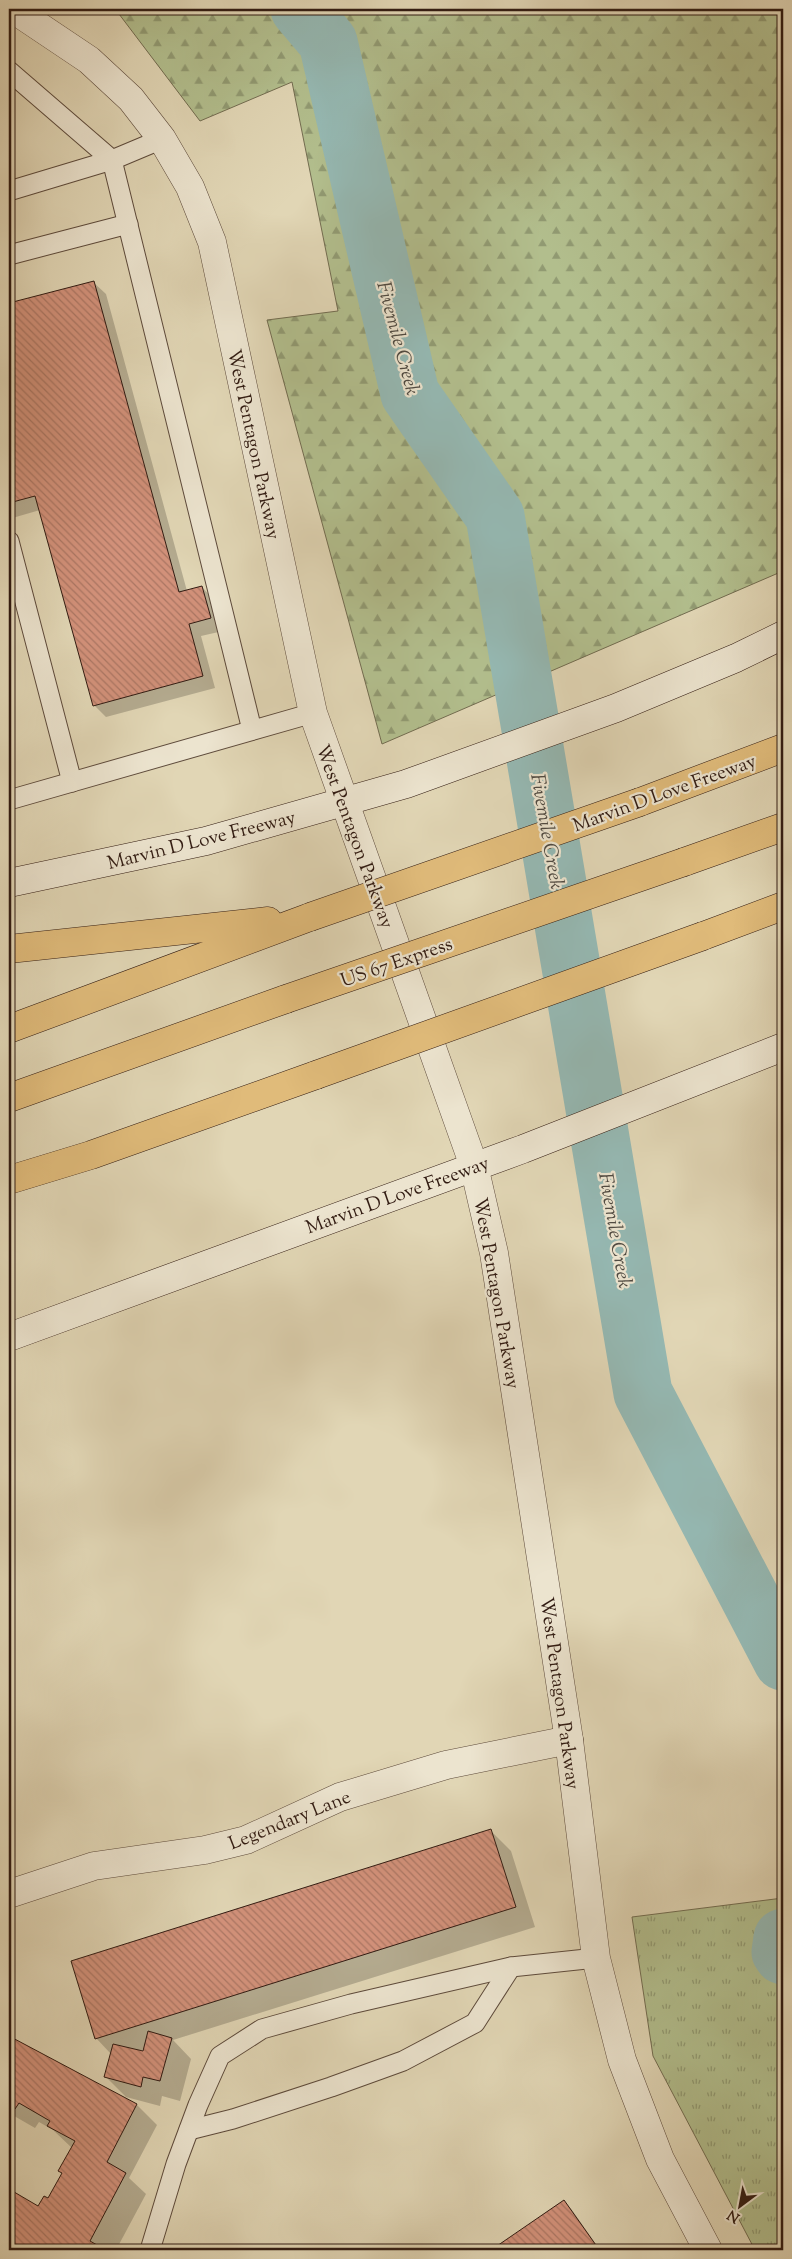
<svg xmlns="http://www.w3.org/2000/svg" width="792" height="2259" viewBox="0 0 792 2259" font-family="'Sorts Mill Goudy',serif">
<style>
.forest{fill:url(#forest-firs);stroke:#726c50}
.park{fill:url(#park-tufts);stroke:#726c50}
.shadow{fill:#0003;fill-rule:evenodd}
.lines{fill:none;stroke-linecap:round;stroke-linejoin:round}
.river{stroke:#95b8b2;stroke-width:59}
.building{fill:url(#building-back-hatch);stroke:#311b12}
.service-casing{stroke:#5d4a3b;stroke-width:21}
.minor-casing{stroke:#5d4a3b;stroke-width:29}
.tertiary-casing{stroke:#5d4a3b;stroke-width:29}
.secondary-casing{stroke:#311b12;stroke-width:29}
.motorway-casing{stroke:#311b12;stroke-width:29}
.service{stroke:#ece4cf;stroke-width:19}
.minor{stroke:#ece4cf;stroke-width:28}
.tertiary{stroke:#ece4cf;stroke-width:28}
.secondary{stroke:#ece4cf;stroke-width:28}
.motorway{stroke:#e0bb7a;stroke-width:28}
.motorway-bridge-casing{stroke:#311b12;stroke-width:29;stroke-linecap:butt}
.motorway-bridge{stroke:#e0bb7a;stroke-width:28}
.labels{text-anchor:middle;stroke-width:4.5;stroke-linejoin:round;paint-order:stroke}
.street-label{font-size:19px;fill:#311b12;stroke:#ece4cf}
.water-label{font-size:20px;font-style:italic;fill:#4f4a42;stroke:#ece4cf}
</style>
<defs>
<pattern id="forest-firs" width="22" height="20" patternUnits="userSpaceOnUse" patternTransform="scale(1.25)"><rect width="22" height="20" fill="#b2be8d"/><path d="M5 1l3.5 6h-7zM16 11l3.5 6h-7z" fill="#919a72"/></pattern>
<pattern id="park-tufts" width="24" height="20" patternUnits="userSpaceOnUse" patternTransform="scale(1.25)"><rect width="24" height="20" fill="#b2be8d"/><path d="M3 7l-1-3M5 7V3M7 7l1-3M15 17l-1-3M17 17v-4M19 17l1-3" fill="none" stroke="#919a72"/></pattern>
<pattern id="building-back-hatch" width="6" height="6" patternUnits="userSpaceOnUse" patternTransform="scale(1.25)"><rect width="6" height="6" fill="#d2917a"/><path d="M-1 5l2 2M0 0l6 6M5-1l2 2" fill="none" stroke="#ab7663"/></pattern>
</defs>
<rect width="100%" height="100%" fill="#e1d6b5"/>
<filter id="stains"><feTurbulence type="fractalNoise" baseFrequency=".004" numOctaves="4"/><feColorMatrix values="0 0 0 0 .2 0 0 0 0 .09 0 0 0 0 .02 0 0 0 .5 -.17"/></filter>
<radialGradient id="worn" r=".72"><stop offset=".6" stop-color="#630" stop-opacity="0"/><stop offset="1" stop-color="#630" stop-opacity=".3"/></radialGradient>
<polygon class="forest" points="110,9 783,9 783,571 382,744 267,320 338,311 292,82 200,121 119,14"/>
<polygon class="park" points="783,1898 783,2250 755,2250 653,2056 632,1917"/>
<g class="shadow">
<polygon points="93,282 106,294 187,591 202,587 214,600 223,631 201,636 215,688 106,717 94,705 40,510 9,519 9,305"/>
<path d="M491,1831L511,1851L535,1927L173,2040L191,2059L180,2101L162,2096L160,2106L126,2097L106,2077L111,2054L96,2038ZM145,2049L144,2053L138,2051Z"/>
<polygon points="9,2038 137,2105 157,2125 129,2178 146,2194 116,2250 9,2250 9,2191 39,2208 49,2200 63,2173 72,2148 53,2130 39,2122 35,2128 9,2113"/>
<polygon points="564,2201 572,2210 600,2250 497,2250 496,2249"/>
</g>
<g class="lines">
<g class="river">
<polyline points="300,9 328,42 410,394 495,516 643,1393 783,1661"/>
<polyline points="783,1938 781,1952 783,1955"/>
</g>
</g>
<g class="building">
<polygon points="94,281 179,592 202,586 211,618 189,624 203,676 93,706 35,496 9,503 9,303"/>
<polygon points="491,1829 516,1907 95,2039 71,1961"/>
<polygon points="148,2031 172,2038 160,2081 143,2077 141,2087 104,2077 113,2044 143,2051"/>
<polygon points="9,2036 137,2104 107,2162 126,2173 90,2241 97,2245 94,2250 9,2250 9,2189 38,2206 44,2196 48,2198 62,2173 58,2171 75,2141 47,2126 50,2121 19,2103 15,2109 9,2106"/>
<polygon points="564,2200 598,2248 595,2250 496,2250 494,2248"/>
</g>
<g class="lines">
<defs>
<g id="service">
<polyline points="9,71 112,160 252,730"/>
<polyline points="9,191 112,160 162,139"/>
<polyline points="9,255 128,224"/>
<polyline points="9,541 72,782"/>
<polyline points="9,800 313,713"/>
<polyline points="189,2130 233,2119 331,2087 403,2061 475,2023 511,1967"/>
<polyline points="150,2250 176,2164 198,2105 220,2056 262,2029 351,2004 511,1967 596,1958"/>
</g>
<polyline id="minor" points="9,1894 94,1866 205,1850 246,1840 340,1797 446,1765 569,1740"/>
<polyline id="tertiary" points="13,9 89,60 131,99 162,139 190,187 212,242 313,713 474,1166 494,1253 569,1740 596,1958 622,2060 660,2159 708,2250"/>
<g id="secondary">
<polyline points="9,883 206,841 406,784 616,708 736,658 783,635"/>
<polyline points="9,1337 523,1149 783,1047"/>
</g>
<g id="motorway">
<polyline points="640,802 783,748"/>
<polyline points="684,862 783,827"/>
<polyline points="703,936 783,906"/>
<polyline points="9,949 268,921"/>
<polyline points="9,1029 310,917"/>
<polyline points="9,1098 286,999"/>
<polyline points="9,1180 91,1155 316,1075"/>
</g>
</defs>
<use href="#service" class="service-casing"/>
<use href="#minor" class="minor-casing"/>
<use href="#tertiary" class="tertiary-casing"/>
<use href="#secondary" class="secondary-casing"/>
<use href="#motorway" class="motorway-casing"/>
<use href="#service" class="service"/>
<use href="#minor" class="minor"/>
<use href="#tertiary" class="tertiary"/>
<use href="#secondary" class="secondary"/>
<use href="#motorway" class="motorway"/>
<defs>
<g id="motorway-bridge">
<polyline points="310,917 640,802"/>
<polyline points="286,999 684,862"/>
<polyline points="316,1075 703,936"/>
</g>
</defs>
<use href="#motorway-bridge" class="motorway-bridge-casing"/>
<use href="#motorway-bridge" class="motorway-bridge"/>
</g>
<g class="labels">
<g class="street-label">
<text transform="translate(255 444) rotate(78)" y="7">West Pentagon Parkway</text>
<text transform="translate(664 792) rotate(-20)" y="7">Marvin D Love Freeway</text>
<text transform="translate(356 836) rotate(70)" y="7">West Pentagon Parkway</text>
<text transform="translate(201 839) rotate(-14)" y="7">Marvin D Love Freeway</text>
<text transform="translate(396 961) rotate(-19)" y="7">US 67 Express</text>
<text transform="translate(397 1194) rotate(-20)" y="7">Marvin D Love Freeway</text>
<text transform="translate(498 1293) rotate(80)" y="7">West Pentagon Parkway</text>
<text transform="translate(561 1693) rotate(82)" y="7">West Pentagon Parkway</text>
<text transform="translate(289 1819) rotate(-22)" y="7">Legendary Lane</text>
</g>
<g class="water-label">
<text transform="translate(399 338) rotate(75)" y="7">Fivemile Creek</text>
<text transform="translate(548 831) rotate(80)" y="7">Fivemile Creek</text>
<text transform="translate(616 1230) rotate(80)" y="7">Fivemile Creek</text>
</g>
</g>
<rect width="792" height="2259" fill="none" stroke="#e1d6b5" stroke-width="30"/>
<rect x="10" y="10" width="772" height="2239" fill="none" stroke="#311b12" stroke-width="2.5"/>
<rect x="15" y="15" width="762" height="2229" fill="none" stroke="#311b12"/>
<g transform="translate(740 2206) rotate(212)" stroke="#ece4cf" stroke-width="4" paint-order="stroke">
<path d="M0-4L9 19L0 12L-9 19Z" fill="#311b12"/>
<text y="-8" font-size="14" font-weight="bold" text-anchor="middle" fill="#311b12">N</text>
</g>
<rect width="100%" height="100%" filter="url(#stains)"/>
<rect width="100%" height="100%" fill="url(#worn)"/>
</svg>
